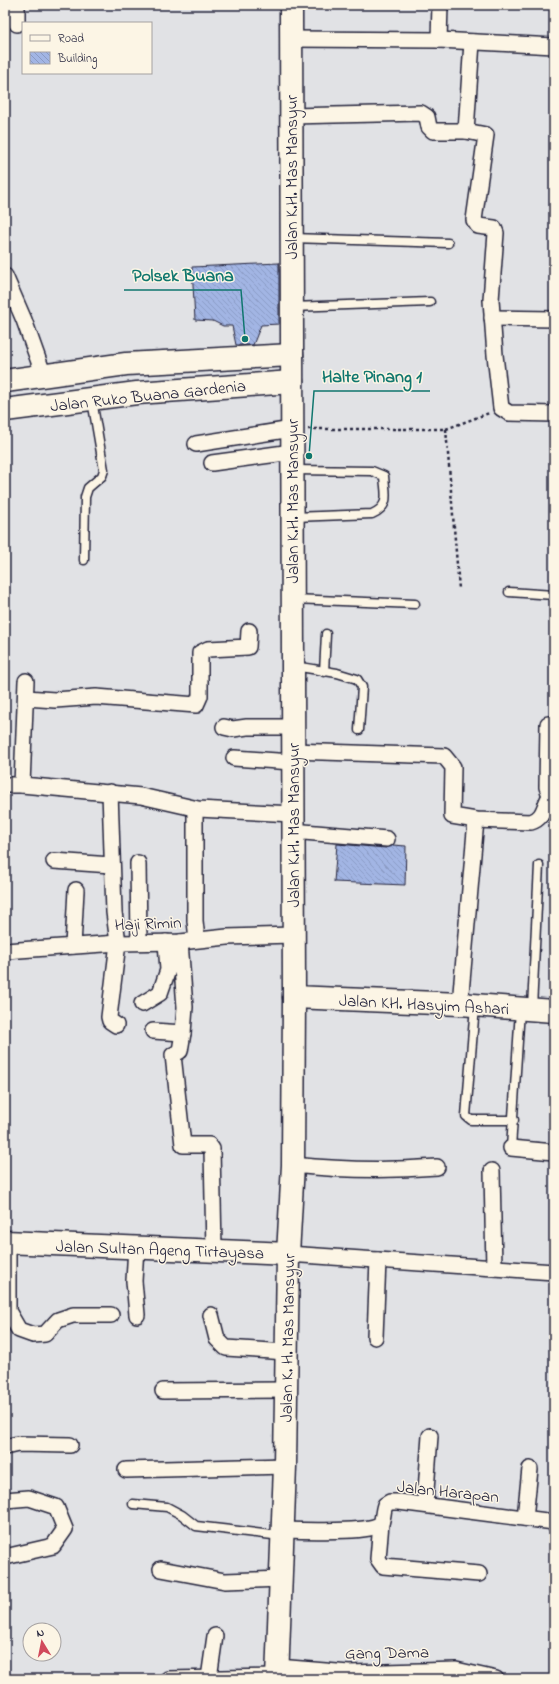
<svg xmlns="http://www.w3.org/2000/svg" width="559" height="1684" viewBox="0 0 559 1684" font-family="'Indie Flower',sans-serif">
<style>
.building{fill:url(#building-back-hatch);stroke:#22223b}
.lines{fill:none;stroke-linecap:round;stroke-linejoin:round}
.lane-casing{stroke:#22223b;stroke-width:11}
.street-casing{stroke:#22223b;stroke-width:18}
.secondary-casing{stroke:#22223b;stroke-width:25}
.primary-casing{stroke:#22223b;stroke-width:25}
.path{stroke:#22223b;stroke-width:2.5;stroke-dasharray:3 3;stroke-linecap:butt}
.lane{stroke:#fcf5e5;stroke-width:8}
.street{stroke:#fcf5e5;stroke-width:15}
.secondary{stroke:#fcf5e5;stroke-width:22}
.primary{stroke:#fcf5e5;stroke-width:22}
.labels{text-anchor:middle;stroke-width:3;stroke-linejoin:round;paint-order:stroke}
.street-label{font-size:17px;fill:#22223b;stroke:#fcf5e5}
.leader{fill:none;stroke:#0f766e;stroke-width:1.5}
.callout-dot{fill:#0f766e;stroke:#fcf5e5;stroke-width:1.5}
.callout-label{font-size:18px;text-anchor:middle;font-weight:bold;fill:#0f766e;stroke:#fcf5e5;stroke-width:3;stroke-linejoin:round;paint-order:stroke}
</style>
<defs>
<pattern id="building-back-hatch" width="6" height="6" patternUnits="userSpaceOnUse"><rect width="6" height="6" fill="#a2b5e4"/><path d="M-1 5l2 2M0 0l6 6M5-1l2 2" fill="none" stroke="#8b9bc4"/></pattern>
</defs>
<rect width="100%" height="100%" fill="#e1e2e5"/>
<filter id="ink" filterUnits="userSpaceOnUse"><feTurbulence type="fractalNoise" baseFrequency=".025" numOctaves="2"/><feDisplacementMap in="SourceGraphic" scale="8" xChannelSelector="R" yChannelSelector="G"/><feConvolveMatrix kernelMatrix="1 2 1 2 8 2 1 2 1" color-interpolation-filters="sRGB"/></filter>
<g filter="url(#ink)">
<g class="building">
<polygon points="279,263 279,324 261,325 253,345 236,345 232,326 223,326 213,321 195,320 192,267"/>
<polygon points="337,844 386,848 393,845 406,846 405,885 334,882"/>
</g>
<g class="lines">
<defs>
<g id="lane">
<polyline points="292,238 448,243"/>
<polyline points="292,307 430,302"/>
<path d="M293,470L372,471L384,476C385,493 391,506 372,514L294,517"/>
<polyline points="84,560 85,497 88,488 102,476 104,470 92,400"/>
<polyline points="509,592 554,595"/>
<polyline points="293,599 415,604"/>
<polyline points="294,666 337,673 357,679 362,687 359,730"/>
<polyline points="324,672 326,634"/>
<polyline points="475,1006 466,1116 471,1120 514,1120"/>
<polyline points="532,1008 539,865"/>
<polyline points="511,1148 520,1010"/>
<polyline points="133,1504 167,1507 182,1515 196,1526 281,1536"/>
</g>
<g id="street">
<polyline points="17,24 17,5"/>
<polyline points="291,39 439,40 554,46"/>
<polyline points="439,40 440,5"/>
<polyline points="291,116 421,113 427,117 429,127 433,131 466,131 486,135 474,220 478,226 494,228 496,233 491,300 495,355 501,408 509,413 554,414"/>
<polyline points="466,131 472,42"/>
<polyline points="5,276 24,320 44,376"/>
<polyline points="492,318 554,319"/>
<polyline points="196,444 292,429"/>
<polyline points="212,463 292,452"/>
<polyline points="26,681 22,785 141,796 198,809 293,814"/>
<polyline points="26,698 55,700 96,697 196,705 200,696 200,653 208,649 248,647 249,631"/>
<polyline points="548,724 547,787 550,795"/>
<polyline points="224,727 233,729 247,727 292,727"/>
<path d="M292,751L444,756L453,767L452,816L476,820L531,822C547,817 543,801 554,791"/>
<polyline points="234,758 292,762"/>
<polyline points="5,785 22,785"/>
<polyline points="110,792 114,912 118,943 109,1017 110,1021 116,1025"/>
<polyline points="195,809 195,921 197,939"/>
<polyline points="292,831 387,839"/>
<polyline points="54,861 111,865"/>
<polyline points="138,863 139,941"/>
<polyline points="73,946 76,890"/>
<polyline points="5,951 118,943 180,942 227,937 293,935"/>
<polyline points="142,1004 160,993 168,970 166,942"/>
<polyline points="460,1004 476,820"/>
<polyline points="153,1031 183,1033 185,1007 180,942"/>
<polyline points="183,1033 180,1051 173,1055 183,1145 209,1145 212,1149 214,1250"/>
<polyline points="511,1148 554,1152"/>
<path d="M293,1165C341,1170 389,1171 437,1167"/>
<polyline points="492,1171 494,1268"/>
<polyline points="8,1242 8,1311 19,1330 33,1335 45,1334 58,1320 73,1315 111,1315"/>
<polyline points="136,1247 134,1281 137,1315"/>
<polyline points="288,1254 554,1272"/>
<polyline points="211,1315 217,1339 226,1348 286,1352"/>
<polyline points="375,1337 378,1260"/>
<polyline points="163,1391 287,1390"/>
<polyline points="5,1447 18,1444 70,1445"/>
<polyline points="126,1470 285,1466"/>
<polyline points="5,1500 29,1498 56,1507 65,1529 53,1546 5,1557"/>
<polyline points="425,1504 430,1436"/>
<polyline points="525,1518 530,1469"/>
<polyline points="381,1523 378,1559 383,1566 479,1574"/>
<path d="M282,1530C297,1530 375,1534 381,1523C383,1519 383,1510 385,1505L390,1502H399L554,1522"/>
<polyline points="161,1569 225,1581 281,1579"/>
<polyline points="278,1667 349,1673 456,1670 496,1679"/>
<polyline points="209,1678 215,1636"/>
<polyline points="168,1679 277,1677"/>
</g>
<g id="secondary">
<polyline points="5,381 126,364 292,355"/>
<polyline points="5,410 137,393 292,382"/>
<polyline points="5,1242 288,1254"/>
<polyline points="277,1679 285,1466 288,1254 293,1165 294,997"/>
</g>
<polyline id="primary" points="291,5 294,997 460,1004 554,1011"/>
</defs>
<use href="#lane" class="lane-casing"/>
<use href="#street" class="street-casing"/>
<use href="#secondary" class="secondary-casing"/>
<use href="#primary" class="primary-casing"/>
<g class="path">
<polyline points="308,429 446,429 489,413"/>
<polyline points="446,429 459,589"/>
</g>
<use href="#lane" class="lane"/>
<use href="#street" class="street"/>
<use href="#secondary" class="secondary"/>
<use href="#primary" class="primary"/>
</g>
</g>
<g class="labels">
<g class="street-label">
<text transform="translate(291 177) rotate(-90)" y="6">Jalan K.H. Mas Mansyur</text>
<text transform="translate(148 395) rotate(-6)" y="6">Jalan Ruko Buana Gardenia</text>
<text transform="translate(292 501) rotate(-90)" y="6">Jalan K.H. Mas Mansyur</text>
<text transform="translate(293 825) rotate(-90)" y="6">Jalan K.H. Mas Mansyur</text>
<text transform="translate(148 923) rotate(-2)" y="6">Haji Rimin</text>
<text transform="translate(424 1004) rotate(3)" y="6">Jalan KH. Hasyim Ashari</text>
<text transform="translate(160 1249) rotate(2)" y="6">Jalan Sultan Ageng Tirtayasa</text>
<text transform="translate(287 1338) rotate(-89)" y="6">Jalan K. H. Mas Mansyur</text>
<text transform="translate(448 1491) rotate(6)" y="6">Jalan Harapan</text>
<text transform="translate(387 1652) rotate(-1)" y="6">Gang Dama</text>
</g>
</g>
<path class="leader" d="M245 339L241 290H124M309 456L314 391H430"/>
<g class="callout-dot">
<circle cx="245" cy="339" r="4"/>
<circle cx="309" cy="456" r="4"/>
</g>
<g class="callout-label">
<text x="183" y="281">Polsek Buana</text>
<text x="372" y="382">Halte Pinang 1</text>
</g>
<rect width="559" height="1684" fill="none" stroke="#fcf5e5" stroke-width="20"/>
<rect x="10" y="10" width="539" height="1664" fill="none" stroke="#22223b" stroke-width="1.5" filter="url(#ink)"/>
<rect x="22" y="22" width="130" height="52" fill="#fcf5e5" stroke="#a5a1a1"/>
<rect x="30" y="35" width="20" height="6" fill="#fcf5e5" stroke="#a5a1a1"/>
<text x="58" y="42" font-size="12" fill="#22223b">Road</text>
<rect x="30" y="52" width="20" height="12" fill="url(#building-back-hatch)" stroke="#a5a1a1"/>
<text x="58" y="62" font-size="12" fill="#22223b">Building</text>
<g transform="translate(42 1642) rotate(350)"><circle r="19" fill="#fcf5e5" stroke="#a5a1a1"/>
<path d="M0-3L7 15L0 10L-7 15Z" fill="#d1495b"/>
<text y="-6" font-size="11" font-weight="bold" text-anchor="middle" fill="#22223b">N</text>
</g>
</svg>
